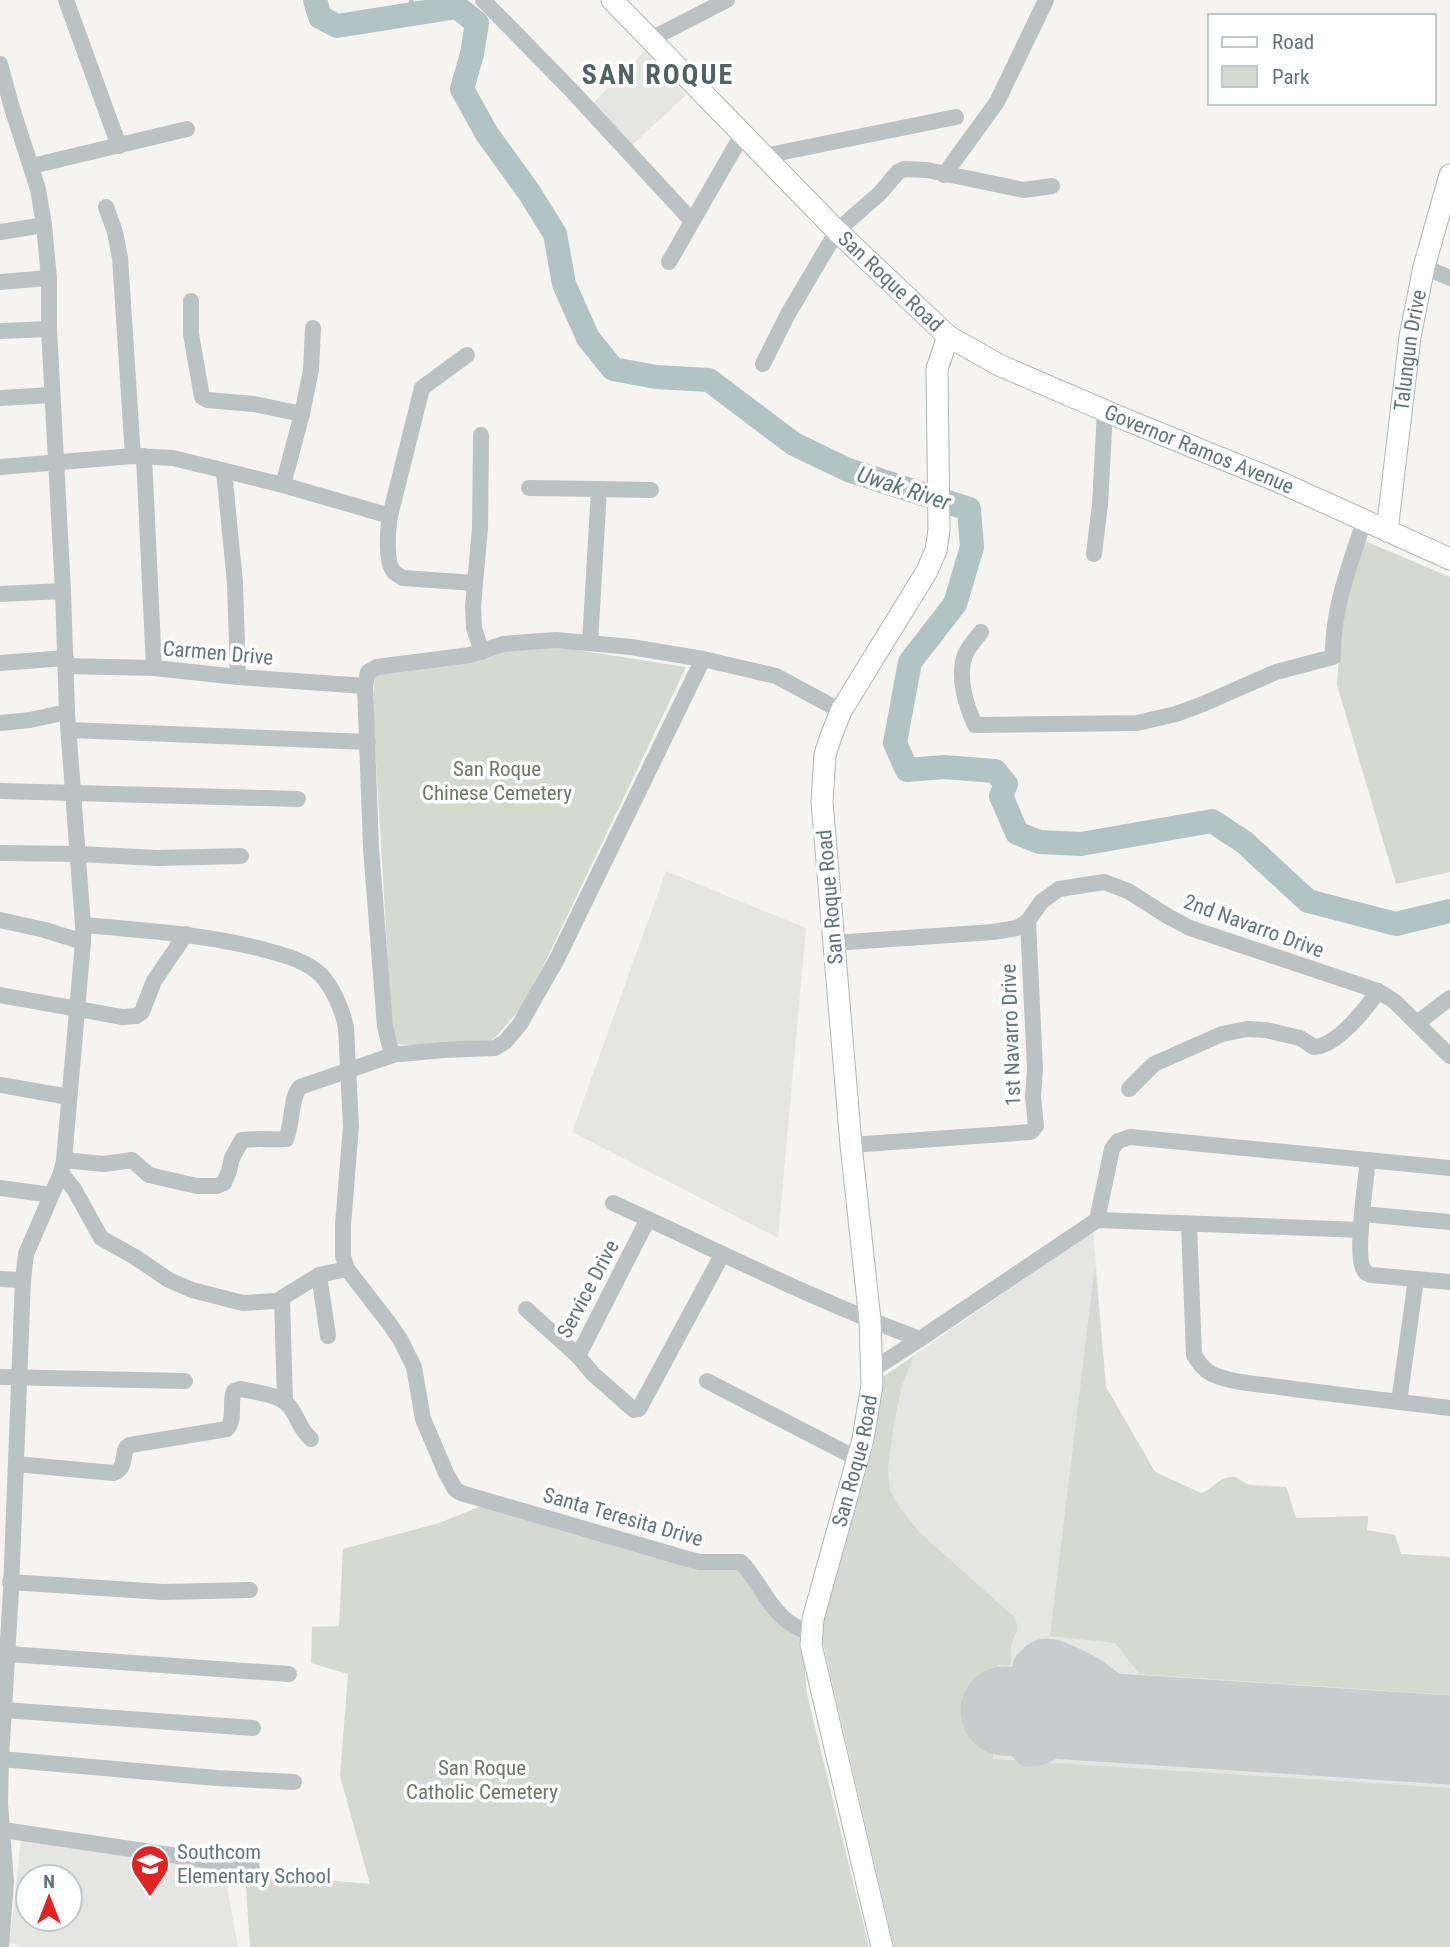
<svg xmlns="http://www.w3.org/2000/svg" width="1450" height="1947" viewBox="0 0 1450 1947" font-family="'Roboto Condensed',sans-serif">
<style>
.built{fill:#e5e5e4;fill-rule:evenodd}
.green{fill:#d5d9d0}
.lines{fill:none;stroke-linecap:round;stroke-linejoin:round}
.stream{stroke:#b1c3c3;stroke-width:4.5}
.river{stroke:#b1c3c3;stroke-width:24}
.taxiway{stroke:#c8cccc;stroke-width:37}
.runway{stroke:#c8cccc;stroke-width:89}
.secondary-casing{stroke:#adb6b8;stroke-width:23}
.street{stroke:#bbc2c4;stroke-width:16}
.secondary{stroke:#fff;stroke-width:21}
.labels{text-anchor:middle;stroke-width:7;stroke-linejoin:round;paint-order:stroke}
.street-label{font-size:21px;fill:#5f767c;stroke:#fff}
.park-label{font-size:21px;fill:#6c7962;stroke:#fff}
.poi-label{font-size:21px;fill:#5f767c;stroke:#fff;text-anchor:start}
.water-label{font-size:23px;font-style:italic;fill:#5a7778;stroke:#fff}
.district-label{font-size:28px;font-weight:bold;letter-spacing:2px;fill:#516267;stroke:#fff}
</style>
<rect width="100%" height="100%" fill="#f5f4f0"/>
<g class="built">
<polygon points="645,51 686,95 629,148 591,105"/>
<polygon points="666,871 806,928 778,1238 572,1132"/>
<polygon points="1093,1228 1106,1387 1155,1472 1201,1493 1207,1491 1218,1482 1231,1477 1236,1477 1248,1484 1286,1487 1296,1518 1368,1516 1367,1530 1395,1535 1401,1554 1450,1557 1450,1947 894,1947 823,1643 824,1620 874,1444 883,1377 1060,1254"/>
<path d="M21,1837L223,1865L238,1947H24L10,1943ZM28,1877H70V1919H28Z"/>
</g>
<g class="green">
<polygon points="1365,541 1450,577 1450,872 1396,884 1337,685 1342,610"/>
<polygon points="552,646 686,667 526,1002 495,1038 474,1049 396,1044 391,1010 373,713 375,672 495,651"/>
<path d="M1095,1265L1106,1387L1155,1472L1201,1493C1212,1490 1218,1478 1231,1477C1238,1476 1239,1481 1246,1484C1255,1488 1276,1486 1286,1487L1296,1518L1368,1516L1367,1530L1395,1535L1401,1554L1450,1557V1695L1140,1674L1115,1643L1050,1636Z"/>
<path d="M914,1356L902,1386L894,1422L888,1468L890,1491L898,1505L919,1532L1014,1617C1022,1633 1014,1632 1011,1646C1010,1652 1011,1660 1010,1665H998L993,1759L1450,1788V1947H894L823,1643L824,1620L874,1444L883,1377Z"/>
<polygon points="489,1503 731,1565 743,1571 802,1637 807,1694 869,1947 250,1947 245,1873 370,1884 340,1776 348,1674 311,1663 312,1627 339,1626 343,1549 439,1523"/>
</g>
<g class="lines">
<polyline class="stream" points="411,0 411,2"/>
<polyline class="river" points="315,0 320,17 337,26 457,7 477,23 472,54 462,89 487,134 529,192 555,234 564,284 588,338 613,369 656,377 709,380 794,444 848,470 969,509 972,547 955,604 910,662 895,743 907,770 944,767 995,771 1006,784 1001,796 1017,833 1039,842 1081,844 1212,821 1244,842 1308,901 1396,924 1450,911"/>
<g class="taxiway">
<path d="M1048,1696C1027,1704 1015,1728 1029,1748L1038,1747L1103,1717"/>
<path d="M1082,1716L1035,1689L1031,1680V1667C1035,1663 1039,1658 1045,1657C1051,1656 1060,1660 1066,1663C1098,1676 1116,1695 1140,1719"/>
</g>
<polyline class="runway" points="1005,1711 1450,1740"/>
<defs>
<g id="secondary">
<path id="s1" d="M612,0L837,231L948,336L999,365L1129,421L1275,480L1450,559"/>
<path id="s2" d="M1387,531L1410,337L1424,267L1450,175"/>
<path id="s3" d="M882,1947L811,1645L813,1619L863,1439L872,1385L870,1320L851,1145L822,802L825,755L830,739L841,711L927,571L936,550L939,530L937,369L948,336"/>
</g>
</defs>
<use href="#secondary" class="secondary-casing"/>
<g class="street">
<polyline points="66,0 119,146"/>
<polyline points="483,0 573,92 692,221"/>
<polyline points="651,39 727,0"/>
<polyline points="0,64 12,108 38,189 44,225 49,278 49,329 63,591 67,712 83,925 83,942 64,1160 61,1173 26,1254 23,1280 11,1590 1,1759 0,1804 6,1882 1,1947"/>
<polyline points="764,156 956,117"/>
<polyline points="32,166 187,129"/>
<polyline points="944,175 997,102 1046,0"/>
<polyline points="106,207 115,232 120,258 133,456"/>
<polyline points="0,232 44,225"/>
<polyline points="669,262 743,133"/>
<polyline points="1424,267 1450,278"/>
<polyline points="0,282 49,278"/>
<polyline points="191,301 191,334 202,397 207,400 254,404 302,414"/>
<polyline points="0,331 49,329"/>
<polyline points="763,364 788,314 837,231 880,193 898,172 904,169 927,170 1024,190 1052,186"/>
<polyline points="0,398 52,395"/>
<polyline points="481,435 480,528 473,606 474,628 482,652"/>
<polyline points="144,456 154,668"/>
<path d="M0,467L133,456L173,458L283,485L390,516C388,527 385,563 394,572C396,574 400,576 403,578L475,583"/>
<polyline points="224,471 235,583 238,677"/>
<polyline points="283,485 302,414 311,370 313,328"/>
<polyline points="529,488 599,489 590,643"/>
<polyline points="599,489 651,490"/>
<polyline points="390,516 422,388 467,355"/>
<polyline points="1094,554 1100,505 1105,410"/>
<polyline points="0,594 63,591"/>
<path d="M981,632C976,639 968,647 965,655C957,676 966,706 975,725L1137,723L1176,714L1203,704L1276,672L1333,657C1332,609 1350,565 1364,521"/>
<polyline points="703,659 557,959 520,1024 505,1042 495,1048 443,1050 401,1054 396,1054 391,1051 385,1026 371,848 365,686 368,672 377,667 470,655 503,644 527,642 556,640 631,647 703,659 776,676 841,711"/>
<polyline points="0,663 66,658"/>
<polyline points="66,666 154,668 238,677 365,686"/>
<polyline points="0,723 30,720 67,712"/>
<polyline points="70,730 368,742"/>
<polyline points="0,791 298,799"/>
<polyline points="0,853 78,854 157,858 241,856"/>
<polyline points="0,920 45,930 83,942"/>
<path d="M83,925C142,930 200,934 258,948C279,954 305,959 321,975C333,988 343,1011 346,1028L351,1126L343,1225V1256L347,1269L389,1323L400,1339L414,1367L423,1419L446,1473L455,1489L461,1493L688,1559L700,1562H741C758,1579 767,1605 786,1620C793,1626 803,1630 811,1634"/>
<polyline points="834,943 993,932 1017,928 1028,921 1041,902 1059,889 1104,882 1128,891 1169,917 1190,928 1378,991 1394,1001 1450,1056"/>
<polyline points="0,995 123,1017 136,1016 142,1012 154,981 186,934"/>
<polyline points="1417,1023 1450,998"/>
<polyline points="0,1085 69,1097"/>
<path d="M1129,1089L1154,1064L1222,1034L1247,1029L1266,1030L1300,1038L1314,1047C1337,1046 1366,1009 1378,991"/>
<polyline points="851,1145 1031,1132 1036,1126 1033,1097 1035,1069 1028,921"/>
<path d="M64,1160L104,1164L132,1160L149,1175L197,1186H217L224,1183L229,1171L232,1158L242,1140C257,1138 271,1140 286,1139C293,1124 290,1098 300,1087L396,1054"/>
<path d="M1368,1160C1366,1180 1355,1253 1363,1268C1365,1273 1366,1273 1371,1275L1450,1282"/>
<polyline points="61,1173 74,1189 101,1238 135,1257 169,1280 192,1290 243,1303 277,1301 319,1275 347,1269"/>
<polyline points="0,1188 51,1195"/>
<path d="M613,1203C715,1249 815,1301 920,1339"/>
<polyline points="1362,1214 1450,1222"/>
<polyline points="1097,1220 1112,1149 1118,1141 1130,1137 1450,1168"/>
<path d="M1189,1224L1194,1355C1199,1363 1203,1369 1212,1374C1232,1383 1258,1384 1280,1387C1336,1395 1393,1401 1450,1408"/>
<polyline points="319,1275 328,1336"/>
<polyline points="0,1279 23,1280"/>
<polyline points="282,1299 285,1401"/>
<polyline points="526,1309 578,1356 648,1219"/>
<polyline points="578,1356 593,1374 634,1410 639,1409 722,1255"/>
<polyline points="872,1370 920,1339 1097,1220 1361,1230"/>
<polyline points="0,1377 185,1381"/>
<polyline points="707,1381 858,1459"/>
<polyline points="1399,1402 1416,1279"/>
<path d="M16,1464L113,1473C126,1469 122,1458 126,1448L130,1445L227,1429C236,1419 229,1403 234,1391L241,1389C258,1393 283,1394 292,1410C299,1421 301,1430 311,1439"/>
<polyline points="10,1582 163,1592 250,1590"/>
<polyline points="8,1654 289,1674"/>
<polyline points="4,1710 253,1728"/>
<polyline points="1,1759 217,1778 294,1782"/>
<polyline points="3,1830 252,1867"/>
</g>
<use href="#secondary" class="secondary"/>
</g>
<defs>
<symbol id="school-pin" viewBox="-11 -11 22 30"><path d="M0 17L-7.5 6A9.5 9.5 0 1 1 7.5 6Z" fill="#e22323" stroke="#fff"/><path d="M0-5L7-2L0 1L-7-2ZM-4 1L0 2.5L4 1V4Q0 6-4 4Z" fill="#fff"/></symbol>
</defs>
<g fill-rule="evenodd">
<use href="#school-pin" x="128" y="1842" width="44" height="60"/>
</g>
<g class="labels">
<g class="street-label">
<text dy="7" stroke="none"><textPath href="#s1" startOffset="396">San Roque Road</textPath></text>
<text dy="7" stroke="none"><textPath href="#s2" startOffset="182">Talungun Drive</textPath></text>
<text dy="7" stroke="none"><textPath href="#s1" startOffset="751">Governor Ramos Avenue</textPath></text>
<text transform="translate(218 653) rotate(5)" y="7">Carmen Drive</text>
<text transform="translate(830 897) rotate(-95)" y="7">San Roque Road</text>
<text transform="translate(1254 926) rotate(20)" y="7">2nd Navarro Drive</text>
<text transform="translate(1011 1035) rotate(-92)" y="7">1st Navarro Drive</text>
<text transform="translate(588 1289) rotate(-62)" y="7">Service Drive</text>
<text dy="7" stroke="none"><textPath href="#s3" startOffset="500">San Roque Road</textPath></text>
<text transform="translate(623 1517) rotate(16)" y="7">Santa Teresita Drive</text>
</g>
<g class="park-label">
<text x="497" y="776">San Roque<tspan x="497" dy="24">Chinese Cemetery</tspan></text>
<text x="482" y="1775">San Roque<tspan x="482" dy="24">Catholic Cemetery</tspan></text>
</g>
<g class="poi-label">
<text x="177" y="1859">Southcom<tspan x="177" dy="24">Elementary School</tspan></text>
</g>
<g class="water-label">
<text transform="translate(904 488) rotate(18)" y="8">Uwak River</text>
</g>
<g class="district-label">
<text x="658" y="84">SAN ROQUE</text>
</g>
</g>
<rect x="1208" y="14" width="228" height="91" fill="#ffffff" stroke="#bfc8cb" stroke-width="2"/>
<rect x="1222" y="37" width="35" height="10" fill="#ffffff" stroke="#bfc8cb" stroke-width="2"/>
<text x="1272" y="49" font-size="21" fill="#5f767c">Road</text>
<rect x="1222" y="66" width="35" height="21" fill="#d5d9d0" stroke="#bfc8cb" stroke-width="2"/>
<text x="1272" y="84" font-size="21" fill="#5f767c">Park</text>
<g transform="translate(49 1898)"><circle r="33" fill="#ffffff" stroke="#bfc8cb" stroke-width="2"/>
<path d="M0-5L12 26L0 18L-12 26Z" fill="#e22323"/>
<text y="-10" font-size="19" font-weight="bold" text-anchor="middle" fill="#5f767c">N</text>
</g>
</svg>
